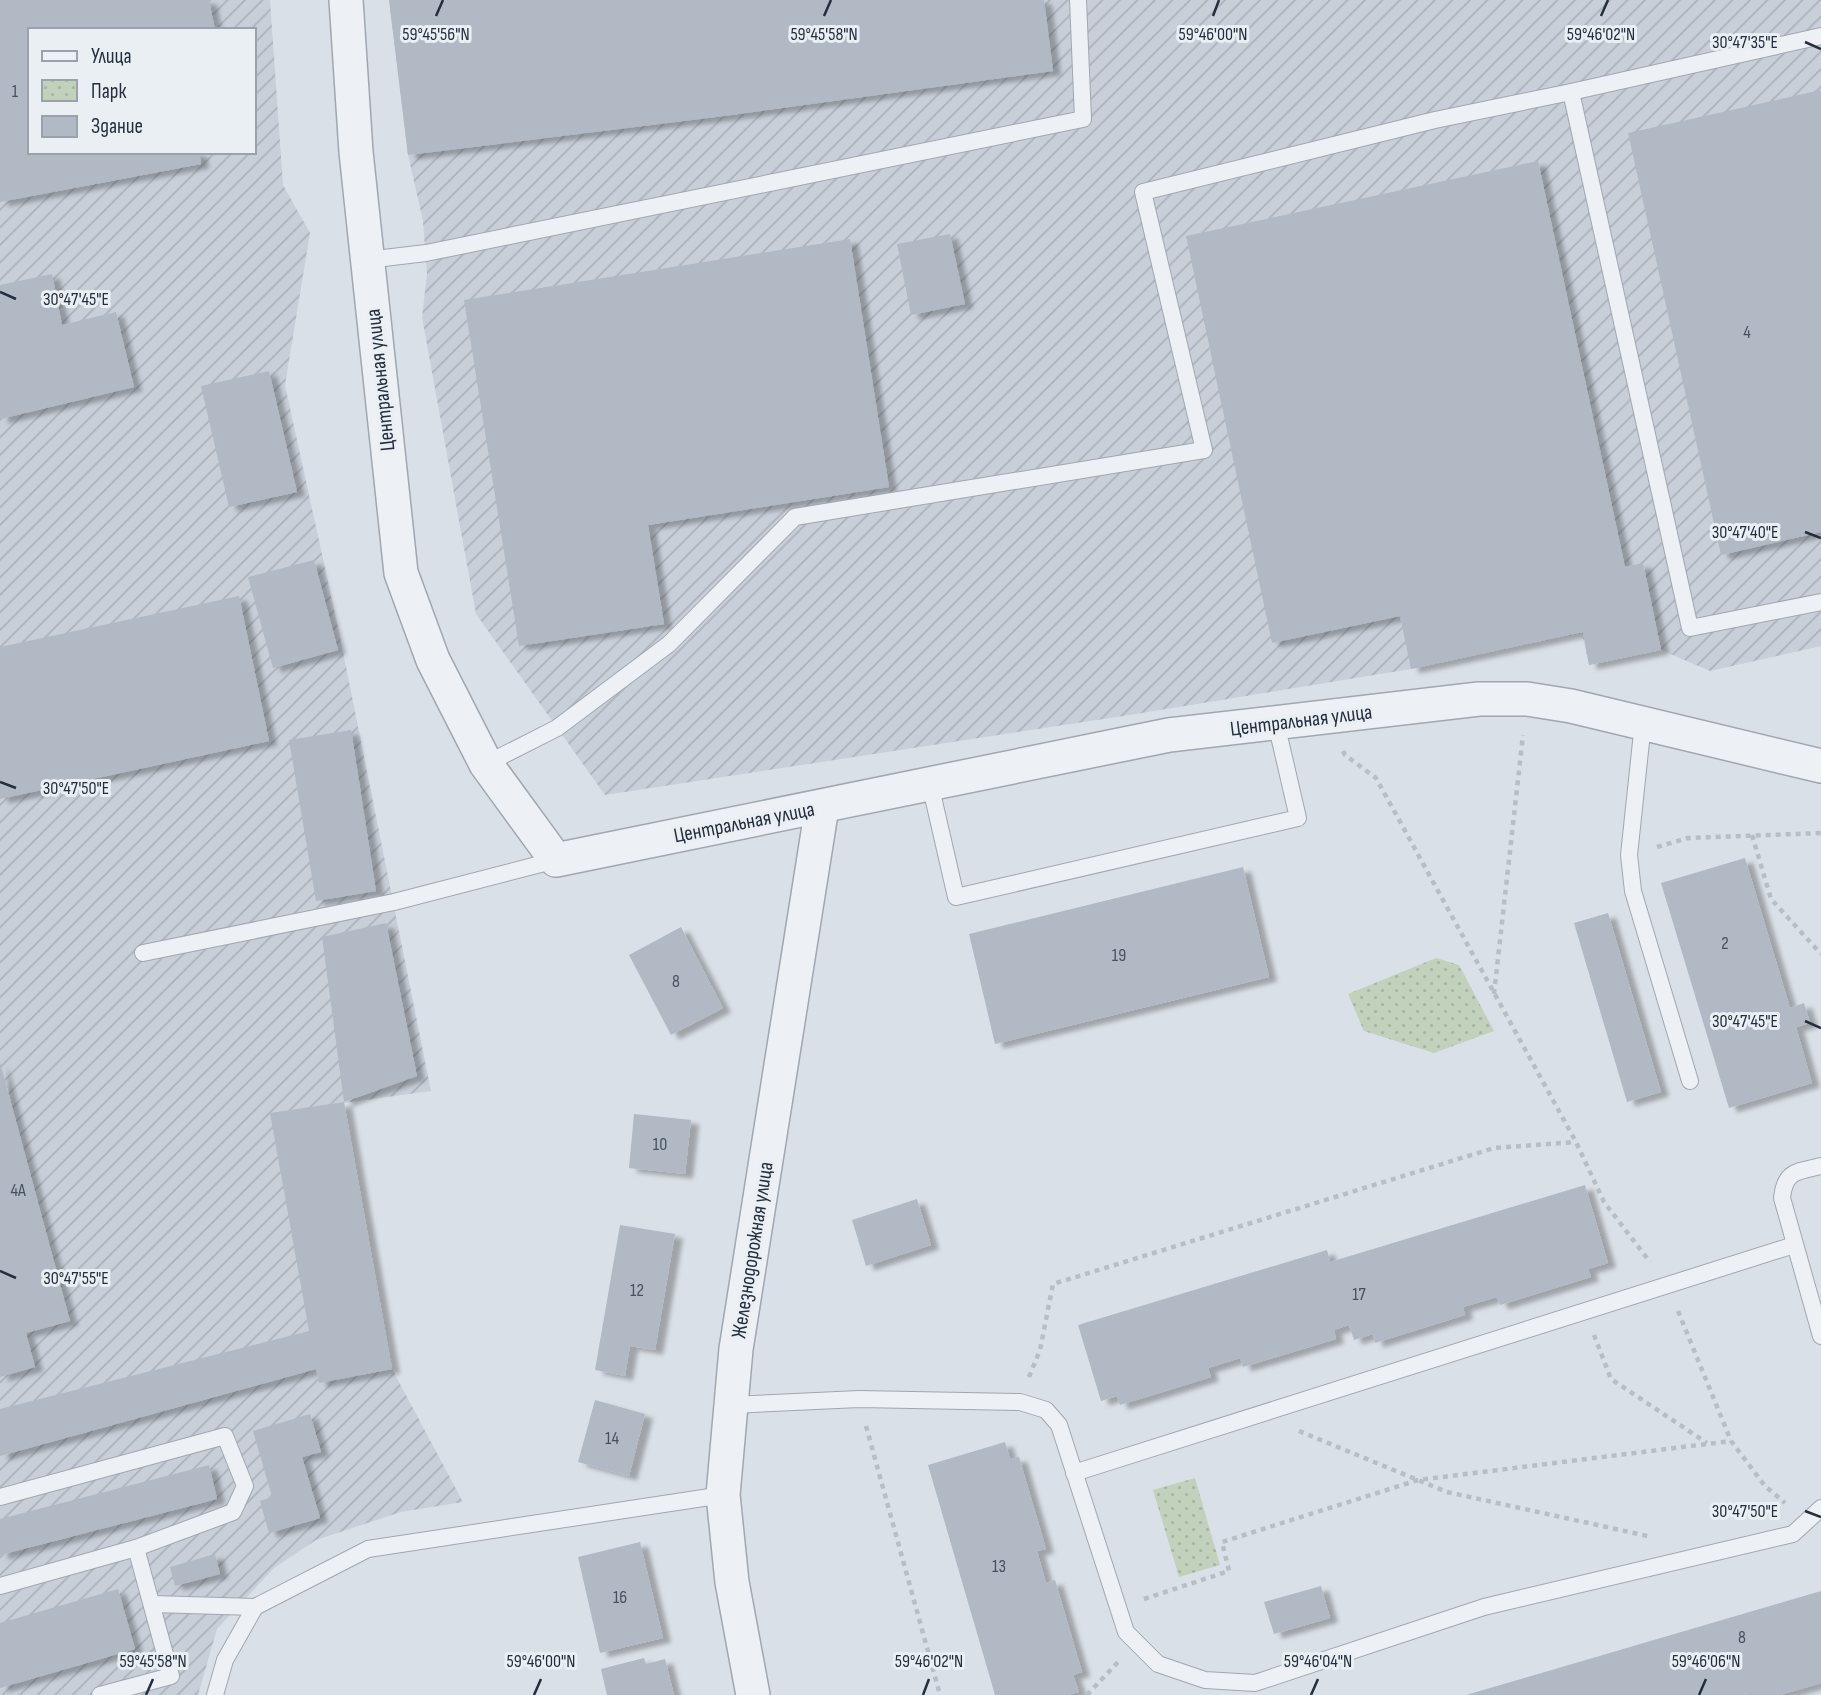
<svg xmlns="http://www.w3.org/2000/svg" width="1821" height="1695" viewBox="0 0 1821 1695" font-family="'Sofia Sans Condensed',sans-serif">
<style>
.industrial{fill:url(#industrial-furrows);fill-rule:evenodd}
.park{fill:url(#park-dots)}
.building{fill:#b1b9c4;filter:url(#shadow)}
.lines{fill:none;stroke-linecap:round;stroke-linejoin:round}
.service-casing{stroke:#9fa7b1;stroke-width:18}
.minor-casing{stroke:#9fa7b1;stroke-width:36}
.path{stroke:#b8bec5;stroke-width:4.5;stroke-dasharray:5 5;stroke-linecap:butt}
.service{stroke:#edf0f5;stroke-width:16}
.minor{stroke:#edf0f5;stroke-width:33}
.ticks{fill:none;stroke:#232e3e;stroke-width:2.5}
.labels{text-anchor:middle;stroke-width:6;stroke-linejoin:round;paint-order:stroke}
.number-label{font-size:18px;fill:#465160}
.street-label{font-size:21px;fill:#232e3e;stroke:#eaeff4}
.ticks-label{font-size:18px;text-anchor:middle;fill:#232e3e;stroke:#eaeff4;stroke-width:6;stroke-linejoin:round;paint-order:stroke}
</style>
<defs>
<pattern id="industrial-furrows" width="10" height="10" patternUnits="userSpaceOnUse" patternTransform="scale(1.75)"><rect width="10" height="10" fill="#c8cfd9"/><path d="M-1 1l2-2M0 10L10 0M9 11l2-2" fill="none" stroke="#acb2bb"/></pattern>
<pattern id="park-dots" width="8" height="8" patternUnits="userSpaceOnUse" patternTransform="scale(1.75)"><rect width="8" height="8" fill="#c2d1bb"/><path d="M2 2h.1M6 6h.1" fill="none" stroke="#a6b4a2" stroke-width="1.8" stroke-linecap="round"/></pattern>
<filter id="shadow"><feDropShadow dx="8" dy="4.5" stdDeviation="2" flood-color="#0004"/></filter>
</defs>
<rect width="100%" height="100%" fill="#dae0e7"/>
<g class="industrial">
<path d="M0,0H270L283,185L310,233L285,385L339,632L431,1091L344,1103L392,1369L463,1502L401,1512L316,1540L274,1568L217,1629L198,1695H0ZM30,30H254V152H30Z"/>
<polygon points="389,0 1821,0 1821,646 1710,671 1661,650 1589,665 1582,633 1411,669 1123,716 605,795 476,614 422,317 427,274 423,221 408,155"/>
</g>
<g class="park">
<polygon points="1436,958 1459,965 1494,1031 1434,1053 1364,1031 1348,994"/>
<polygon points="1195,1478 1220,1565 1179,1577 1153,1490"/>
</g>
<g class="building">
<polygon points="0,0 209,0 215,30 30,30 30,152 199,152 201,164 0,202"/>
<polygon points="389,0 1044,0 1053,71 724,116 408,155"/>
<polygon points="1821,90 1821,532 1721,555 1628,133"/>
<polygon points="1538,161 1625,567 1643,563 1661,650 1589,665 1583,632 1411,669 1400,616 1272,643 1186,236"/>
<polygon points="950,234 965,304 911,315 897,244"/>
<polygon points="850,239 889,487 648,525 664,624 519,646 464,300"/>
<polygon points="52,274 62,325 116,312 134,387 0,419 0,285"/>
<polygon points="269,371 297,492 229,507 201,386"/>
<polygon points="314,560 338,650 273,668 248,577"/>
<polygon points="239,596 269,741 0,799 0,647"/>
<polygon points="351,730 376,891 316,901 289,740"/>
<polygon points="1745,858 1790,1008 1804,1003 1810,1023 1796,1027 1812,1083 1729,1108 1661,883"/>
<polygon points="1243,867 1269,977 995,1044 969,934"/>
<polygon points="1608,913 1661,1092 1627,1102 1574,923"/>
<polygon points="386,923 417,1076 344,1102 392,1369 319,1383 316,1369 0,1456 0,1409 309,1331 270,1113 344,1102 322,937"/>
<polygon points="681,927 723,1008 671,1035 629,955"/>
<polygon points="0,1062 70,1321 26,1333 35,1367 0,1377"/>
<polygon points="634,1114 691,1120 685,1174 629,1168"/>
<polygon points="1585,1185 1608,1263 1588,1269 1591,1277 1500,1305 1497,1297 1463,1307 1465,1315 1375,1343 1373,1334 1354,1340 1349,1325 1334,1330 1336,1339 1243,1367 1240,1358 1208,1368 1211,1377 1166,1391 1120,1405 1117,1396 1101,1401 1078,1325 1327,1250 1330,1262"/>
<polygon points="917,1199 931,1245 866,1266 852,1220"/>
<polygon points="620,1225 675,1234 655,1350 630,1346 625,1376 595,1370"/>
<polygon points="595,1400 645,1414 629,1476 578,1462"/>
<polygon points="310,1414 321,1452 302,1457 320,1518 269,1533 260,1501 272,1497 253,1431"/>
<polygon points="1005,1442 1010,1459 1019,1457 1046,1549 1037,1551 1046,1583 1055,1580 1082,1672 1073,1675 1079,1692 1067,1695 995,1695 928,1465"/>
<polygon points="209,1465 217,1499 0,1555 0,1519"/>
<polygon points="640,1542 663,1638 600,1653 578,1557"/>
<polygon points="215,1554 220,1574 175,1586 170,1567"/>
<polygon points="1321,1586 1330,1618 1274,1634 1264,1602"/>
<polygon points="118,1589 135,1649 0,1688 0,1623"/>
<polygon points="1821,1591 1821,1683 1801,1689 1779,1695 1753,1695 1752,1693 1747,1695 1466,1695"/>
<polygon points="644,1658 646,1664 665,1659 674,1695 607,1695 601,1669"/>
</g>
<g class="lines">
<defs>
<g id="service">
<polyline points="1821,36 1571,92 1690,628 1821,602"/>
<polyline points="367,260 426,253 1083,119 1078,0"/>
<polyline points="1643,723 1629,855 1633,891 1690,1081"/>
<polyline points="486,764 557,728 669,644 795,517 1204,450 1143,192 1435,120 1571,92"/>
<polyline points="930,784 956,897 1298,818 1276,723"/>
<polyline points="143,953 394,902 556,860"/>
<path d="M1821,1166C1797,1172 1785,1170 1782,1198L1821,1336"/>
<polyline points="731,1405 859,1399 1020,1402 1046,1410 1059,1425 1126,1632 1158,1664 1205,1680 1255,1683 1484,1607 1793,1534 1821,1508"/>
<polyline points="1074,1473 1794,1245"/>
<polyline points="0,1497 225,1436 245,1486 233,1512 136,1548 171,1676 100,1695"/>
<polyline points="0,1586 136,1548"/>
<polyline points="152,1604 255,1607"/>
<polyline points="215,1695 225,1660 255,1607 368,1549 723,1495"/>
</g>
<g id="minor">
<polyline points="346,0 356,152 401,573 433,660 486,764 556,860 1169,735 1479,699 1527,699 1571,706 1821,766"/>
<polyline points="753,1695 732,1582 723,1495 736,1349 822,807"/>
</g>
</defs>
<use href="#service" class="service-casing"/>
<use href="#minor" class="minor-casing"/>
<g class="path">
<polyline points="1343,751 1345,755 1376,778 1576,1142 1604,1202 1650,1262"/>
<polyline points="1752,835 1771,899 1821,954"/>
<polyline points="1657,847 1688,838 1821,833"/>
<polyline points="1494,994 1523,735"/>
<polyline points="1678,1311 1731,1441 1765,1486 1785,1503"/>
<polyline points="1594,1335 1611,1379 1707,1443"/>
<polyline points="1029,1377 1040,1350 1053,1284 1494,1148 1576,1142"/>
<polyline points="866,1426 940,1695"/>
<polyline points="1299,1431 1447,1492 1652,1537"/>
<polyline points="1144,1599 1229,1571 1222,1542 1418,1480 1731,1441"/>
<polyline points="1087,1695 1119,1661"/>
</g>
<use href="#service" class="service"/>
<use href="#minor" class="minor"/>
</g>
<path class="ticks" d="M436,16L443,0M824,16L831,0M1213,16L1219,0M1601,16L1608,0M1805,42L1821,49M0,292L16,299M1805,532L1821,538M0,782L16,788M1805,1021L1821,1028M0,1271L16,1278M1805,1511L1821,1517M146,1695L153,1679M534,1695L541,1679M923,1695L929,1679M1311,1695L1318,1679M1699,1695L1706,1679"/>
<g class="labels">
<g class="number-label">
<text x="15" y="97">1</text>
<text x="1747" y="338">4</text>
<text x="1725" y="949">2</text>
<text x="1119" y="961">19</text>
<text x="676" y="987">8</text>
<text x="660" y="1150">10</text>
<text x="18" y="1196">4А</text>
<text x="637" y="1296">12</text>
<text x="1359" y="1300">17</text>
<text x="612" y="1444">14</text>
<text x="999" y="1572">13</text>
<text x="620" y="1603">16</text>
<text x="1742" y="1643">8</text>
</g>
<g class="street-label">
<text transform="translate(380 380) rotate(-96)" y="7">Центральная улица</text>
<text transform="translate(1301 720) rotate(-7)" y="7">Центральная улица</text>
<text transform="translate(744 822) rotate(-11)" y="7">Центральная улица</text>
<text transform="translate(752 1250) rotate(-81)" y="7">Железнодорожная улица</text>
</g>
</g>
<g class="ticks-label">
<text x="436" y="40">59°45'56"N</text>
<text x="824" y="40">59°45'58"N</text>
<text x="1213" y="40">59°46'00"N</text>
<text x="1601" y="40">59°46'02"N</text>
<text x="1745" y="48">30°47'35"E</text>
<text x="76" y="305">30°47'45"E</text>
<text x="1745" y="538">30°47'40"E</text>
<text x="76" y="794">30°47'50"E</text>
<text x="1745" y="1027">30°47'45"E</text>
<text x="76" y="1284">30°47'55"E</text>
<text x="1745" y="1517">30°47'50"E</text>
<text x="153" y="1667">59°45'58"N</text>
<text x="541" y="1667">59°46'00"N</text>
<text x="929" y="1667">59°46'02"N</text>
<text x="1318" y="1667">59°46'04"N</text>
<text x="1706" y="1667">59°46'06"N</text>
</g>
<rect x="28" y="28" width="228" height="126" fill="#eaeff4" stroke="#9aa2ab" stroke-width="2"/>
<rect x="42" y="51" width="35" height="10" fill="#edf0f5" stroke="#9aa2ab" stroke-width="2"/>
<text x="91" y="63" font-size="21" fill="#232e3e">Улица</text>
<rect x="42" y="80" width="35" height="21" fill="url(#park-dots)" stroke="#9aa2ab" stroke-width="2"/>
<text x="91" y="98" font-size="21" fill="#232e3e">Парк</text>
<rect x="42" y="116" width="35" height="21" fill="#b1b9c4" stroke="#9aa2ab" stroke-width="2"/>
<text x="91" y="133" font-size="21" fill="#232e3e">Здание</text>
</svg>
